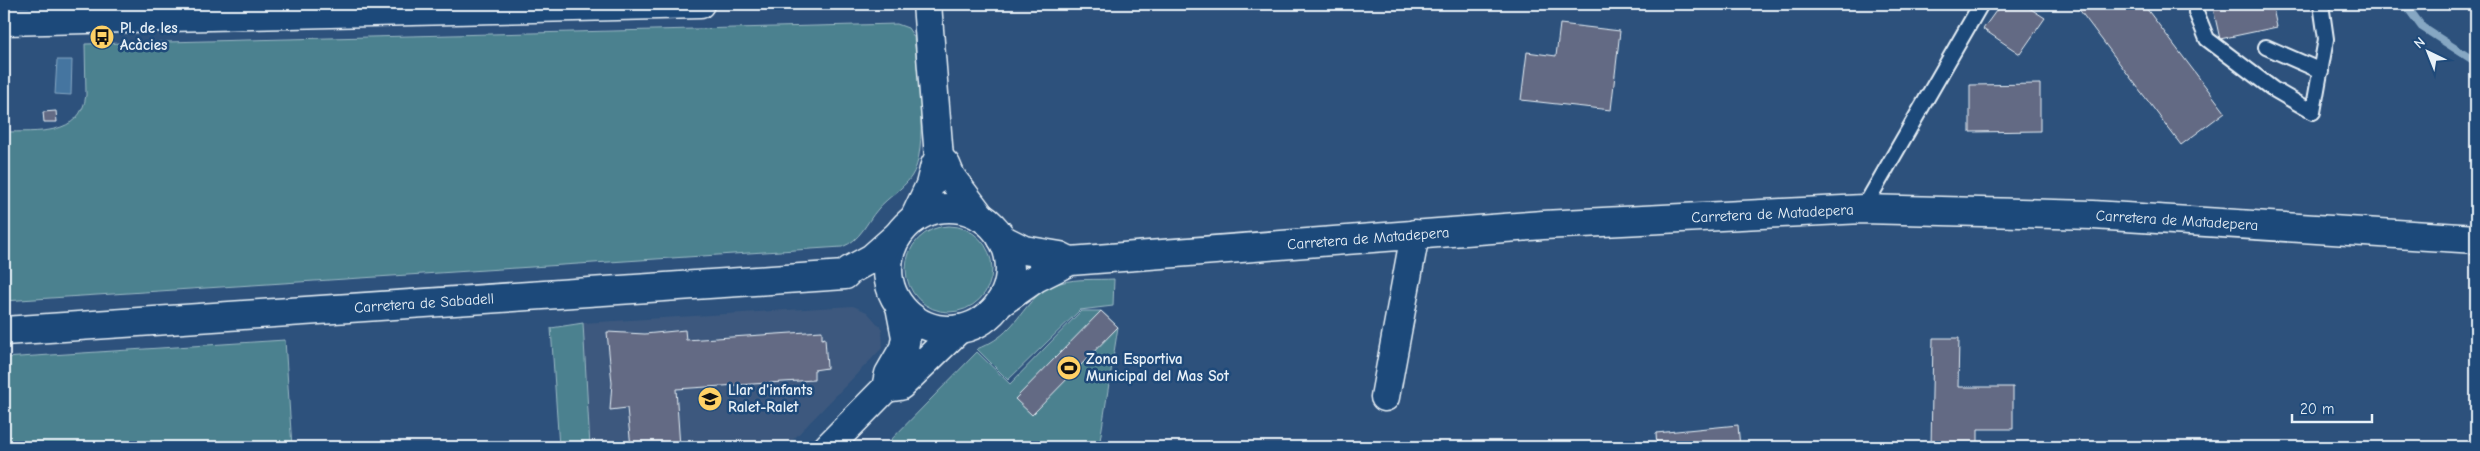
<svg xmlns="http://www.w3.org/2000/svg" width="2480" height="451" viewBox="0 0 2480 451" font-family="'Comic Neue',sans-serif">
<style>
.built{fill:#3d597e}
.green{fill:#4c818f;stroke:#9ab9c4}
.water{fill:#4475a0;stroke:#86a7c3}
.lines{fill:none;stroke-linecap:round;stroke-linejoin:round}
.stream{stroke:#86a7c3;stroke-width:8}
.building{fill:#636b84;stroke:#e8f1f8}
.service-casing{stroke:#e8f1f8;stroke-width:18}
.minor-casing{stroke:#e8f1f8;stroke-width:31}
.tertiary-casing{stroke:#e8f1f8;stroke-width:31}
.service{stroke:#1f4a7a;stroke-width:14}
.minor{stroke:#1f4a7a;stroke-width:28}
.tertiary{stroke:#1f4a7a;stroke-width:28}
.labels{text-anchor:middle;stroke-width:5;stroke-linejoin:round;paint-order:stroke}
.poi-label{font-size:15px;font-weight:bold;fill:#e8f1f8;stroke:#1f4a7a;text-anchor:start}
.street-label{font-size:15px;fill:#e8f1f8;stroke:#1f4a7a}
</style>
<rect width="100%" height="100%" fill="#2d517c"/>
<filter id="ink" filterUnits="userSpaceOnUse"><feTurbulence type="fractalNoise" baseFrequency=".02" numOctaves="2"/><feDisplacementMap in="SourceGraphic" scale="10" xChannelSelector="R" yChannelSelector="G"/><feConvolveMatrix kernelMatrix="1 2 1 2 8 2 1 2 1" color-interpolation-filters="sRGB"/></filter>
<g filter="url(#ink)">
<polygon class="built" points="853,306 867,312 882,329 883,347 786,447 590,447 583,323"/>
<g class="green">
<path d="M897,24L908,28L914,37C917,69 930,151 911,177C902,190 888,197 878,209C865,224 861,240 842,247L4,301V132C36,131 81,137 86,95L85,44Z"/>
<circle cx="949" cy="269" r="43"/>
<path d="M1114,279L1113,306L1080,310L1008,380L977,349C989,344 1000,338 1009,328C1026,311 1034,290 1060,283C1077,278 1097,280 1114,279Z"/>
<polygon points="1081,311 1101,311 1118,327 1099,447 884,447 977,352 1010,384"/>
<polygon points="583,323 590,447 559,447 551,328"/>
<polygon points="285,340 292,447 4,447 4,358"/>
</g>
<polygon class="water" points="57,60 72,60 71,95 55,94"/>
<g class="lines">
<polyline class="stream" points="2405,4 2422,27 2476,62"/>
</g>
<g class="building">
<polygon points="2001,4 2023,4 2045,18 2020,54 1983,29"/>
<polygon points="2075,4 2143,4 2225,112 2181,145"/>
<polygon points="2212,4 2272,4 2277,27 2220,39"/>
<polygon points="1560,24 1620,31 1611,110 1521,100 1527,52 1556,56"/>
<polygon points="4,60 9,60 10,88 4,88"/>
<polygon points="2040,84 2040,131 1970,132 1970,85"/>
<polygon points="56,111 57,122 44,122 43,112"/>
<polygon points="1101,311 1118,327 1032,415 1015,399"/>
<polygon points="685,330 686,340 822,331 822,339 825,338 827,368 814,370 814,380 676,389 680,447 631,447 627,408 610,410 612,383 607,332 645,334"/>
<polygon points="1933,338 1959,338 1958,387 2013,387 2013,429 1978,429 1978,447 1931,447"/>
<polygon points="1738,425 1740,447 1657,447 1656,433"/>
</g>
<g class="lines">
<defs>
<g id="service">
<polyline points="2196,12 2207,39 2273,89 2313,112 2326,39 2321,4"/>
<polyline points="2266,47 2321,71"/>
<polyline points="1863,209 1981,4"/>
</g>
<g id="minor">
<polyline points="927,4 939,158"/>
<polyline points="4,21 700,4"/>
<polyline points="939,158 946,165 951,177 981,217"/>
<circle cx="949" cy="269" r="61"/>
<polyline points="914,219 930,185 935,165 939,158"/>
<path id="s1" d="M4,331L845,275L850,270L872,258L898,235"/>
<polyline points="886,388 900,386 959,329"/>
<polyline points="1385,397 1415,234"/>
<polyline points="828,447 886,388 889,374 904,348 906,337 900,306"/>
</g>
<g id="tertiary">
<polyline points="1002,239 1024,250 1060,256 1070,261"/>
<path id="s2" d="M1000,303L1036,278L1070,261L1543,225L1863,209L2093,215L2476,239"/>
</g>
</defs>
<use href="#service" class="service-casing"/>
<use href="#minor" class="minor-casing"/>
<use href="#tertiary" class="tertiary-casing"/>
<use href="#service" class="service"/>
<use href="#minor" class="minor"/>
<use href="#tertiary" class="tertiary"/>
</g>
</g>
<defs>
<symbol id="bus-disc" viewBox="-11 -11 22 22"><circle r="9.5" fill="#ffd166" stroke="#1f4a7a"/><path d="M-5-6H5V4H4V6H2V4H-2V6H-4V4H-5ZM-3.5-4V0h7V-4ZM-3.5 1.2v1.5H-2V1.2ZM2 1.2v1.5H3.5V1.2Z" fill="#111"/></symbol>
<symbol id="stadium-disc" viewBox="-11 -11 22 22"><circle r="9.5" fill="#ffd166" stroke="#1f4a7a"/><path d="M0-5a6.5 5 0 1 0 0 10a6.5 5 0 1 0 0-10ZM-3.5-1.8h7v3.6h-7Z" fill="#111"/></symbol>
<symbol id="school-disc" viewBox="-11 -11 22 22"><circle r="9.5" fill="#ffd166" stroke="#1f4a7a"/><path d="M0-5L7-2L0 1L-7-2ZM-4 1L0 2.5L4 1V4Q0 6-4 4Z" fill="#111"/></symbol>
</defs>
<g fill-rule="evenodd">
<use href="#bus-disc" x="88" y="23" width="28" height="28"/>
<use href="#stadium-disc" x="1055" y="354" width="28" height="28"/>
<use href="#school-disc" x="696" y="385" width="28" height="28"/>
</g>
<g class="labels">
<g class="poi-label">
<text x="120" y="33">Pl. de les<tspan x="120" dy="17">Acàcies</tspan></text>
<text x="1086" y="364">Zona Esportiva<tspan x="1086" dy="17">Municipal del Mas Sot</tspan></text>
<text x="728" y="395">Llar d'infants<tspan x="728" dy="17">Ralet-Ralet</tspan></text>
</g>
<g class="street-label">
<text dy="5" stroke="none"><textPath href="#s2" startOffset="786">Carretera de Matadepera</textPath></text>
<text dy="5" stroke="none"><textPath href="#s2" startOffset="1191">Carretera de Matadepera</textPath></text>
<text dy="5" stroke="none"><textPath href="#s2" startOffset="381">Carretera de Matadepera</textPath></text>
<text dy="5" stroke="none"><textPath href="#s1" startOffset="421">Carretera de Sabadell</textPath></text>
</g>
</g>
<rect width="2480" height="451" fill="none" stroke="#1f4a7a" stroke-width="20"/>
<rect x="10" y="10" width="2460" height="431" fill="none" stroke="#e8f1f8" stroke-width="2" filter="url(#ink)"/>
<g transform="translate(2428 52) rotate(317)" stroke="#1f4a7a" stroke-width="4" paint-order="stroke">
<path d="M0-4L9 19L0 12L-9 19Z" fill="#e8f1f8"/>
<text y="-8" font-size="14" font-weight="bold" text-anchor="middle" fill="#e8f1f8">N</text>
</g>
<path d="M2292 414v8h80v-8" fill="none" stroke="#e8f1f8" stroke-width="2.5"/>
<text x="2300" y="414" font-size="15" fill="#e8f1f8" stroke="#1f4a7a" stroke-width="4" paint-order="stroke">20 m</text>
</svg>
